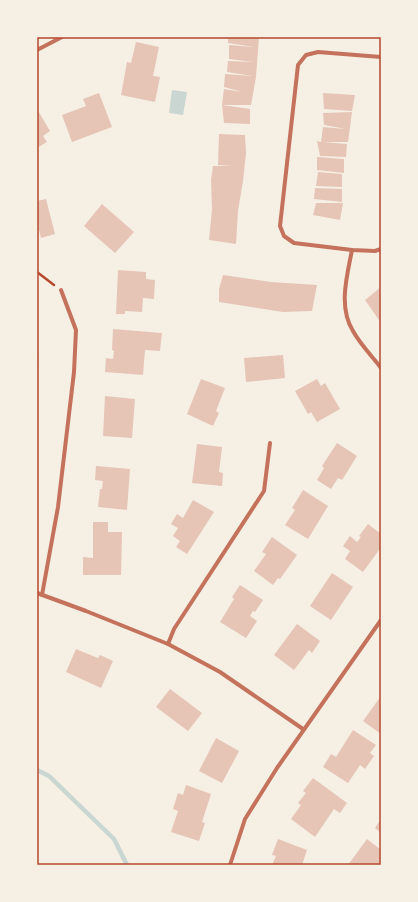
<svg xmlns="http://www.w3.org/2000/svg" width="418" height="902" viewBox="0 0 418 902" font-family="Merriweather,serif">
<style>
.water{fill:#c9d6d2}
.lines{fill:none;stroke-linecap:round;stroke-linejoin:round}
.stream{stroke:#c9d6d2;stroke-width:4.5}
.building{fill:#e6c5b7}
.path{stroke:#b5482f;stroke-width:2.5}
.minor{stroke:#c5725c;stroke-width:4}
.neatline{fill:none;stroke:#b5482f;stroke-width:1.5}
</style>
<rect width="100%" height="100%" fill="#f6efe4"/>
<polygon class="water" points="172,90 187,92 183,115 169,113"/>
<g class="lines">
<polyline class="stream" points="37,770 49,776 114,839 127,865"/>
</g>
<g class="building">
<polygon points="228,37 259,37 256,77 251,105 222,105 224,89 242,92 224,87 225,74 252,76 227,72 228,61 254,62 229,59 229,45 254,47 228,43"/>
<polygon points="136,42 159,47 153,76 160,77 155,102 121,95 127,62 131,63"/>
<polygon points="99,93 112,127 72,142 62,115 86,106 83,99"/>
<polygon points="323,93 355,95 352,111 324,109"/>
<polygon points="222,105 250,109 250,124 224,123"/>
<polygon points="37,109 50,131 43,136 47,142 37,148"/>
<polygon points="352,112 348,142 323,142 347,144 346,157 320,156 317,141 321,142 323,127 346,129 324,125 323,113"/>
<polygon points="219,134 245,135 246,153 243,181 238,211 236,244 209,240 212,209 211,180 213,166 232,166 218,165"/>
<polygon points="317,157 344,159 344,173 317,170"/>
<polygon points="318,172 342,174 342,187 316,186"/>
<polygon points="315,188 342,189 342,202 314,199"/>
<polygon points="46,199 55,234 41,238 39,230 37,230 37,201"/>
<polygon points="316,203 343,203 340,220 313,215"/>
<polygon points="102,204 134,232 115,253 84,226"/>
<polygon points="118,270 146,272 146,279 155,280 154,299 143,298 142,312 125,311 125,314 116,314"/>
<polygon points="223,275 271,282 317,285 312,311 283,312 219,302 219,289"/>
<polygon points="381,287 381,323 365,300"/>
<polygon points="113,329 162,333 160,351 145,350 143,375 105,372 106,358 113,359 114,351 112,350"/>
<polygon points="37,353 39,353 38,368 37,368"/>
<polygon points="283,355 285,378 246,382 244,358"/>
<polygon points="201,379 225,388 216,411 219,413 213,426 187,414"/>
<polygon points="317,379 321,386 325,383 340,409 317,422 311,412 308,414 295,391"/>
<polygon points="105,396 135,399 132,438 103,436"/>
<polygon points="337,443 357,456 342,480 338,478 331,489 317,480 324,468 322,466"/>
<polygon points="197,444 222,447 219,472 223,473 222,486 192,483"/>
<polygon points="96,466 130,469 127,510 98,507 100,489 102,489 103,481 95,480"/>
<polygon points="303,490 328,506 308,539 285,525 295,510 292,508"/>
<polygon points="193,500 214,512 187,554 176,547 180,541 173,536 178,528 171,524 177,514 183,518"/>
<polygon points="93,522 108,522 108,532 122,532 121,575 83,575 83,557 93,558"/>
<polygon points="368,524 381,534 381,551 379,550 363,572 345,559 350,551 343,546 350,536 357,542 361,537 359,536"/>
<polygon points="272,537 297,555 280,579 278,578 273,585 254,571 266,554 262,552"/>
<polygon points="332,573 353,587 331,620 310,606"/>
<polygon points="240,585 263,600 255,612 253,611 250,616 257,621 246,638 220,622 234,599 232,597"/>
<polygon points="297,624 320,641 312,653 309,650 294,670 274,655"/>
<polygon points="76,649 98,658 100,655 113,661 101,688 66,672"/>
<polygon points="170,689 202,713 188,731 156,707"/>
<polygon points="381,696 381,734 363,721"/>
<polygon points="353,730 376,745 370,753 374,756 365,769 360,765 348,783 323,767 331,754 336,757"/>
<polygon points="216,738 239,751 222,783 199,771"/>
<polygon points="313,778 347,803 340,813 334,809 315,837 291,819 301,805 298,803 306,793 303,791"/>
<polygon points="186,785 211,794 202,822 205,823 199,841 171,832 178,811 173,809 178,793 183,795"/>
<polygon points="381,819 381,833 375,828"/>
<polygon points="278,839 307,850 302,865 272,865 276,856 272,855"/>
<polygon points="367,839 381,850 381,865 348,865"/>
</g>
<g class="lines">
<polyline class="path" points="37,272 54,285"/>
<g class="minor">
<polyline points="37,50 62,37"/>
<polyline points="381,57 318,52 306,55 298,65 280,226 284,236 294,243 352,250 375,251 381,249"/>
<path d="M352,250C347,276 338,307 353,331C360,344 372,356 381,368"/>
<polyline points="37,593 86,611 168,644 220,672 303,729"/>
<polyline points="42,595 58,507 74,372 76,330 61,290"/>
<polyline points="168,644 174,629 264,491 270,443"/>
<polyline points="230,865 245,819 277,768 381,620"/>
</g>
</g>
<rect width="418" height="902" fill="none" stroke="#f6efe4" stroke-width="76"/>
<rect x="38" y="38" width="342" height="826" class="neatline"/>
</svg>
